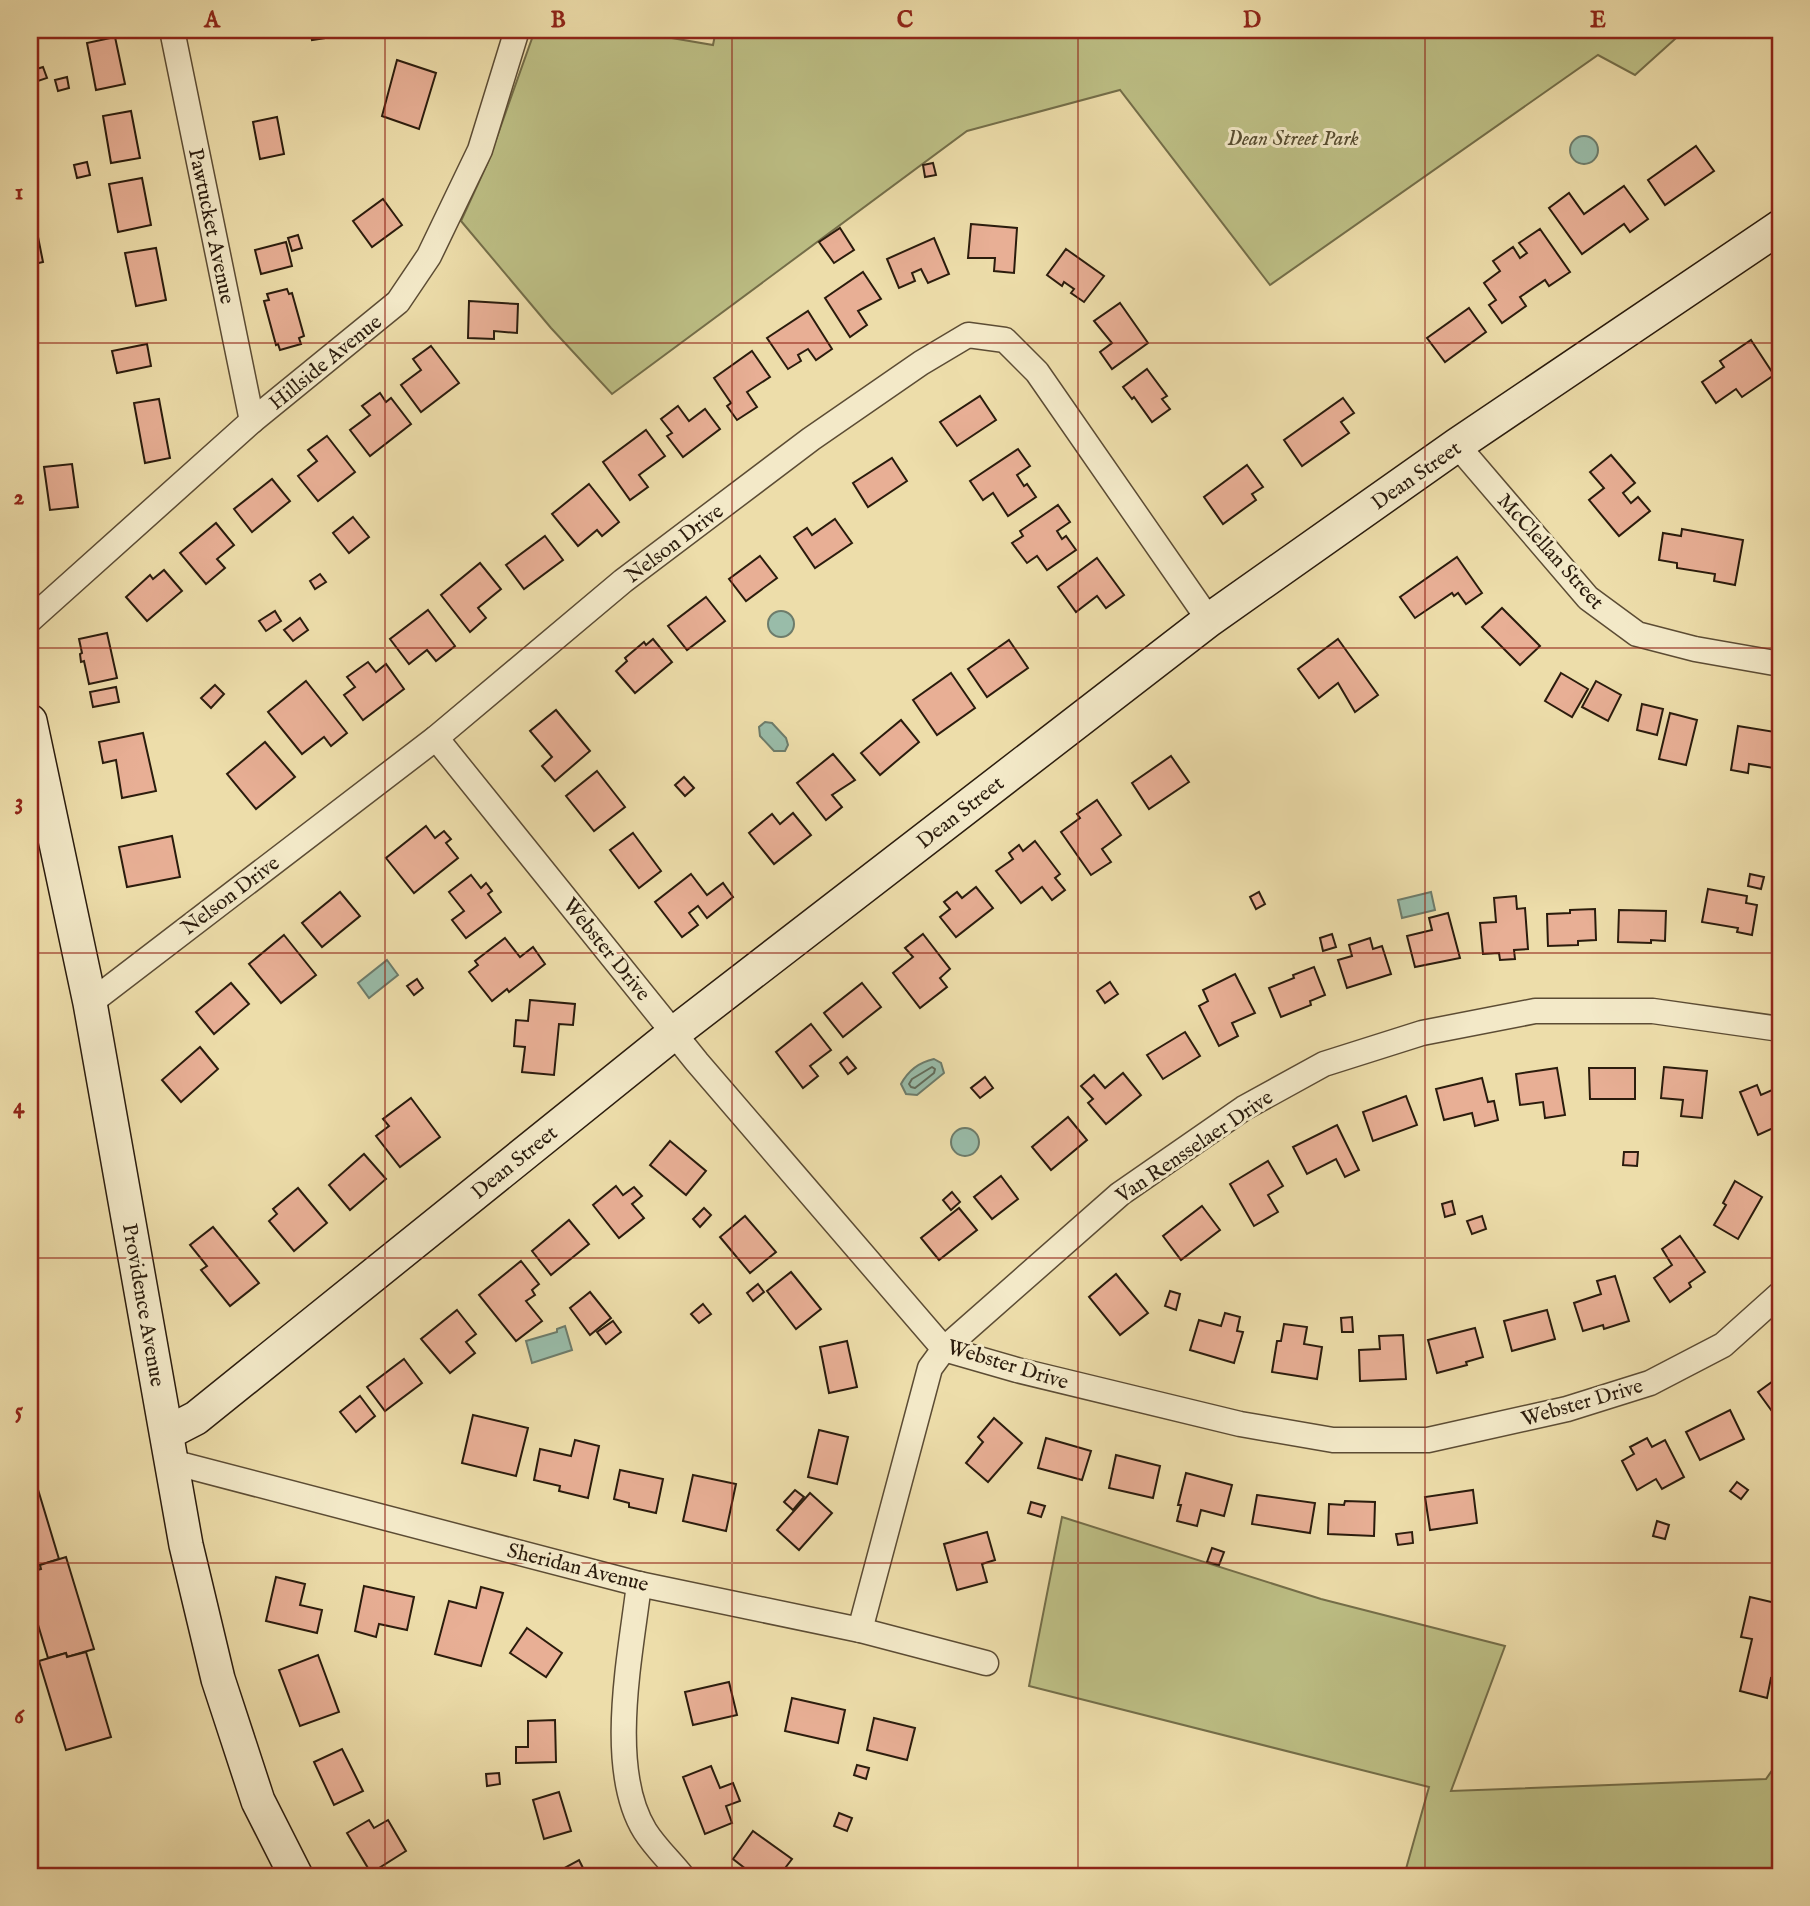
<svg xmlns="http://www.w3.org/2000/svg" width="1810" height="1906" viewBox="0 0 1810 1906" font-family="'IM FELL English',serif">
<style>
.green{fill:#bdbf85;stroke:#746e49;stroke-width:2}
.water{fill:#99bca9;stroke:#6d7c6b;stroke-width:2}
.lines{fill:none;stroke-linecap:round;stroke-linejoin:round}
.shore{stroke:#626c5b;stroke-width:2}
.building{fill:#e8af95;stroke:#2b1c0d;stroke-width:2}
.street-casing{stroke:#5c4c34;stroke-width:27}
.secondary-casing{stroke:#2b1c0d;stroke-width:36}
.street{stroke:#f3e9c8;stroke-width:24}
.secondary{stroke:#f3e9c8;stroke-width:33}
.grid{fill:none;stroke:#8f2418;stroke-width:2;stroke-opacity:0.55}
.labels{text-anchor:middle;stroke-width:6;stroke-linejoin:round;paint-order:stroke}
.park-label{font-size:21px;font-style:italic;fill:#574d31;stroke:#f3e9c8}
.street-label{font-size:21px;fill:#2b1c0d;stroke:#f3e9c8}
.neatline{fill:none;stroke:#8f2418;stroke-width:2.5}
.grid-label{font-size:23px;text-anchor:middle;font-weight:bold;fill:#8f2418}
</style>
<rect width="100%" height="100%" fill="#edddaa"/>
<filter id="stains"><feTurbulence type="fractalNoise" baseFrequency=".00286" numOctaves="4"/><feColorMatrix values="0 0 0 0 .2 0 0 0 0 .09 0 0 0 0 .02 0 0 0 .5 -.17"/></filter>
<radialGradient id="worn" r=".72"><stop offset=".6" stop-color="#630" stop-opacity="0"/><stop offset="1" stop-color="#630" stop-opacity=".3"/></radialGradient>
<g class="green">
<polygon points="535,30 625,30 713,45 716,30 1685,30 1635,75 1598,55 1270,285 1120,90 967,131 612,394 551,328 461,221 488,162"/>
<polygon points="1062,1517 1321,1599 1505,1646 1451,1791 1766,1779 1780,1759 1780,1876 1404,1876 1429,1787 1029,1686"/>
</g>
<g class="water">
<circle cx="1584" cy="150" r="14"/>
<circle cx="781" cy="624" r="13"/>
<polygon points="765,722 772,723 786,738 788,745 785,751 774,751 760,736 759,727"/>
<polygon points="1431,892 1435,910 1402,918 1398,900"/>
<polygon points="387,960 398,975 369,998 358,983"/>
<path d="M934,1059L941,1063L944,1073L917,1095L906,1094L901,1084C908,1071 920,1062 934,1059Z"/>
<circle cx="965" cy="1142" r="14"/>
<polygon points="565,1326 572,1350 532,1363 526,1341 557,1332 557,1329"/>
</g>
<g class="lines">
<polygon class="shore" points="932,1067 935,1069 934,1073 915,1088 911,1087 909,1084 912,1079"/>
</g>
<g class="building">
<polygon points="310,30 338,30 339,36 312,40"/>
<polygon points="115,37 125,84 96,90 87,43"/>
<polygon points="397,60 436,73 419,129 382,116"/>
<polygon points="43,67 47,78 32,83 30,71"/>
<polygon points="67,77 69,88 58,91 55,80"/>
<polygon points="131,111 140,158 111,163 103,116"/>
<polygon points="277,117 284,154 260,159 253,122"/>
<polygon points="1696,146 1714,171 1665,205 1648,180"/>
<polygon points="87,162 90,175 77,178 74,165"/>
<polygon points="933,163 936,175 925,177 923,165"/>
<polygon points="142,178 151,225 118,232 109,184"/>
<polygon points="1624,186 1648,219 1630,232 1624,224 1582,254 1549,208 1569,193 1584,214"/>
<polygon points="383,199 402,225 372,247 353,221"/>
<polygon points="971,224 1017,228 1014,273 994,271 995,258 968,258"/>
<polygon points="36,227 43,262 30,265 30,228"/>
<polygon points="840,228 854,250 834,263 819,242"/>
<polygon points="1540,229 1570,272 1549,286 1545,280 1520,297 1526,306 1502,323 1489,305 1496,300 1484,283 1500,271 1493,261 1513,247 1520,258 1527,253 1519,243"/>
<polygon points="298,235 302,248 292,251 288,238"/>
<polygon points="934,238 949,274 928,283 921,269 912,273 915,281 899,288 887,259"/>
<polygon points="286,242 292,266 261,274 255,250"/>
<polygon points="156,248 166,300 136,306 125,253"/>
<polygon points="1066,249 1104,276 1084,302 1071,293 1074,289 1064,282 1062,286 1047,275"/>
<polygon points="863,272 881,299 858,311 867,325 850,337 825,298"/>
<polygon points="287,289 289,294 292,293 304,336 299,338 301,344 280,350 278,344 276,345 264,301 269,300 267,294"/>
<polygon points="469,301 518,304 517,333 494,331 494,339 468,338"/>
<polygon points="1120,303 1148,343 1112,369 1100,352 1112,343 1094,321"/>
<polygon points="1469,308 1486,332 1445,362 1427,338"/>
<polygon points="808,311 832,349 816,360 808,349 798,355 801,361 788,369 767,338"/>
<polygon points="1751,340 1774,375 1742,397 1736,389 1716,403 1702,382 1724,367 1720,361"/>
<polygon points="147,344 151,366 117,373 112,351"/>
<polygon points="431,346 459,383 421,412 401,385 421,370 413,359"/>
<polygon points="752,351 770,377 747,392 757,407 737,420 727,406 731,403 714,378"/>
<polygon points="1147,369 1167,396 1162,399 1170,409 1152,422 1134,397 1132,399 1123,387"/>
<polygon points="380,393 386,402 391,398 411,424 370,456 350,430 370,415 362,406"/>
<polygon points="980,396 996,420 957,446 940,422"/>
<polygon points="1343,398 1354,413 1341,422 1349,433 1302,466 1284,440"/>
<polygon points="159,399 170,458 145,463 134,403"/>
<polygon points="678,406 689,421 705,409 720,429 683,457 667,436 672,433 661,419"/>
<polygon points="646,430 665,456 639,475 648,487 630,500 603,462"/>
<polygon points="327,436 355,472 318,501 298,476 317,461 308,450"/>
<polygon points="1018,449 1030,466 1017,475 1024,486 1027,484 1036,497 1008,516 993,493 983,500 970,481"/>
<polygon points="1611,455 1635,483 1623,493 1631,503 1638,497 1650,511 1619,536 1589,500 1604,488 1590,472"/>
<polygon points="892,458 907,481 868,507 853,483"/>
<polygon points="72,464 78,507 50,510 44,467"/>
<polygon points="1247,465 1263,487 1252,494 1256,500 1223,524 1204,497"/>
<polygon points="272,479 290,501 252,532 234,509"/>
<polygon points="589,484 619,522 602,536 597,530 578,546 552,514"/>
<polygon points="1058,505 1070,522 1057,531 1062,539 1066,536 1076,550 1047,570 1037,556 1027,563 1012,543 1023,536 1020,531"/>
<polygon points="353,517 369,537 349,553 333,533"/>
<polygon points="835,519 852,543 815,568 794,537 807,528 812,535"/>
<polygon points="216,523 234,545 217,559 225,568 206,584 180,553"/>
<polygon points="1682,529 1743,540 1735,585 1714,581 1715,574 1677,568 1677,563 1659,560 1663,533 1681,536"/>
<polygon points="545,536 563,560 524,589 506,565"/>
<polygon points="760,556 777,578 746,601 729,579"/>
<polygon points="1457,557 1482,593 1466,604 1458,593 1454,596 1452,593 1415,618 1400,597"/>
<polygon points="1097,558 1124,595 1106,608 1097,596 1076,612 1058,587"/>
<polygon points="480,563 501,589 478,608 486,618 470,632 441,595"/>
<polygon points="164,570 182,591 147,621 126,597 150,575 153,579"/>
<polygon points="320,574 326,582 315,589 310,581"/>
<polygon points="706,597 725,621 687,650 668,626"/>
<polygon points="1502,608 1540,646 1520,665 1482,627"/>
<polygon points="428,610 455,646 436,661 427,650 409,664 390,639"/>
<polygon points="275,611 281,621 266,631 259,621"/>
<polygon points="300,618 308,630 293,641 284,630"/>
<polygon points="107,633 117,678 89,684 84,661 81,662 80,654 82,653 79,639"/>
<polygon points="653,639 672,662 635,693 616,671 627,661 625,658 644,642 646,645"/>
<polygon points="1338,639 1378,695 1355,712 1338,683 1319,698 1298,669"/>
<polygon points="1009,640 1028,668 987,697 968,669"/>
<polygon points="368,662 376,672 386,664 404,689 363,720 344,695 355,687 347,677"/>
<polygon points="951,673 975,708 937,735 913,700"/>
<polygon points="1561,673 1588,689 1572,717 1545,701"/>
<polygon points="306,681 347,733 331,746 324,737 302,754 268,712"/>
<polygon points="1596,681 1621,695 1608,721 1582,707"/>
<polygon points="215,685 224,694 211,708 201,698"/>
<polygon points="116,687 119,702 93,707 90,692"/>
<polygon points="1642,704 1663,709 1657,735 1637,730"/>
<polygon points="556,710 590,751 555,781 542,766 552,757 530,731"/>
<polygon points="1670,713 1697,720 1686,765 1659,759"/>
<polygon points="901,720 919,742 880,775 861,753"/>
<polygon points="1738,726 1775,732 1773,742 1780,744 1780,769 1749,764 1748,773 1731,770"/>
<polygon points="143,733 156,791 122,798 116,760 103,763 99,742"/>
<polygon points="265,742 295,777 256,809 227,774"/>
<polygon points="833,754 855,780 832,795 842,807 826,820 797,783"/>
<polygon points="1171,756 1189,782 1149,809 1132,783"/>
<polygon points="597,771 625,807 594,831 566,796"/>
<polygon points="684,777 694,788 685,796 675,785"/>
<polygon points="1097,800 1121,835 1102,849 1111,862 1091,875 1061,832 1080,818 1077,814"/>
<polygon points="793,813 811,835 774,864 749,833 772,814 780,824"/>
<polygon points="426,826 435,838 444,831 451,839 446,843 458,858 414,893 386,858"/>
<polygon points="633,833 661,871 639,888 610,850"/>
<polygon points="172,836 180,877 127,887 119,847"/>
<polygon points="1035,841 1060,874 1055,878 1065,890 1052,900 1042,887 1021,903 996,871 1013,859 1009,853 1019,845 1023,851"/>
<polygon points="691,874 707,895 723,883 733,897 707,918 698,906 689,913 698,925 682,937 655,902"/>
<polygon points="1750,874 1764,877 1761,889 1748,886"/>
<polygon points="471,875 481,888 486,883 492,891 488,894 501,912 466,938 452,920 464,911 449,892"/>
<polygon points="976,887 993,908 956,937 940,917 950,909 944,902 957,892 962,898"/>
<polygon points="1708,889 1747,896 1746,903 1757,905 1752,935 1737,932 1738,928 1702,922"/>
<polygon points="340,892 360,916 322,947 302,923"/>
<polygon points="1259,892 1265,904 1256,909 1250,897"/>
<polygon points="1516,896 1517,909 1525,908 1528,949 1514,950 1515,959 1500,960 1499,953 1483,954 1480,923 1496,922 1494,898"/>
<polygon points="1595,909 1596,940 1578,941 1578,945 1548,946 1547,914 1570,913 1570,910"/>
<polygon points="1619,910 1666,911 1665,941 1651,940 1651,943 1618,942"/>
<polygon points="1448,913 1460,958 1415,967 1407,936 1432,930 1429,918"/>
<polygon points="923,934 950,969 940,978 947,987 920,1008 893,973 913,957 905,948"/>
<polygon points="1332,934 1336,947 1323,951 1320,938"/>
<polygon points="284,935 316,975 281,1003 249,964"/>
<polygon points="505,938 520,957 533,947 545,964 509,992 507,989 492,1001 469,972 478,965 475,961"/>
<polygon points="1370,938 1373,949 1382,946 1391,974 1347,988 1338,960 1352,956 1349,945"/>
<polygon points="1314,967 1325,995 1310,1001 1311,1005 1281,1017 1269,988 1294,978 1293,975"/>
<polygon points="1235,974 1255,1013 1232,1023 1238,1036 1219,1046 1199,1006 1208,1001 1203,990"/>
<polygon points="417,979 423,988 414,995 407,986"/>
<polygon points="1110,982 1118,994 1105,1003 1097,991"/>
<polygon points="231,983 249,1004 214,1034 196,1012"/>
<polygon points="862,983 881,1007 843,1037 824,1013"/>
<polygon points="530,1000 575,1004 573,1025 559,1024 554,1075 522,1072 525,1047 514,1046 516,1020 528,1021"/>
<polygon points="811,1024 831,1050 810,1066 818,1076 803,1088 776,1052"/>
<polygon points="1185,1032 1200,1056 1163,1079 1147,1055"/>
<polygon points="200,1047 218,1069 181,1102 162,1080"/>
<polygon points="847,1057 856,1068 848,1074 840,1063"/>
<polygon points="1664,1067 1707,1071 1702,1118 1681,1116 1683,1100 1661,1098"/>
<polygon points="1557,1068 1565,1115 1545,1118 1543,1102 1520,1105 1516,1074"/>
<polygon points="1589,1068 1635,1068 1635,1099 1590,1099"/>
<polygon points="1123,1073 1141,1095 1106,1124 1088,1103 1093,1099 1081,1086 1094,1075 1105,1088"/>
<polygon points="985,1077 993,1088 980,1098 971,1088"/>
<polygon points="1482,1078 1488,1102 1494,1101 1498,1120 1475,1126 1472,1113 1444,1120 1436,1089"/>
<polygon points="1757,1085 1761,1095 1772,1090 1780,1110 1780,1125 1758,1135 1740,1092"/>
<polygon points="1406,1096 1417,1125 1373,1141 1363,1112"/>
<polygon points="411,1098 440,1137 400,1167 376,1136 389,1126 383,1119"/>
<polygon points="1068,1117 1087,1140 1051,1170 1032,1147"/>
<polygon points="1337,1125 1359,1170 1345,1177 1336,1159 1307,1174 1293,1147"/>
<polygon points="670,1141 706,1171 686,1195 650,1165"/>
<polygon points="1624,1152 1638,1152 1637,1166 1623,1165"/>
<polygon points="364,1154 386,1179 350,1210 329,1185"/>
<polygon points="1268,1161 1283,1186 1268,1195 1278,1212 1254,1226 1230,1184"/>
<polygon points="1001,1176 1018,1199 992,1219 974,1197"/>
<polygon points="1735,1181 1762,1197 1738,1239 1714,1225 1726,1205 1723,1203"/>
<polygon points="616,1186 623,1195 634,1187 642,1196 632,1204 644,1218 619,1238 593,1205"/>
<polygon points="298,1188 327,1223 294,1251 269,1221 277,1214 273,1209"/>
<polygon points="952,1192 960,1202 951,1210 943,1200"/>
<polygon points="1452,1201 1455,1214 1445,1217 1442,1204"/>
<polygon points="1202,1206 1220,1230 1181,1260 1163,1236"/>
<polygon points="704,1208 711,1215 700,1227 693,1219"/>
<polygon points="959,1208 977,1230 939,1260 921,1238"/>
<polygon points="745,1216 776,1252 750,1273 720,1237"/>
<polygon points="1482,1216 1486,1229 1472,1234 1467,1221"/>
<polygon points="569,1220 589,1244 551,1275 532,1251"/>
<polygon points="213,1227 259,1283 230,1306 201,1270 207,1266 190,1245"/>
<polygon points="1680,1236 1705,1272 1689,1283 1691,1287 1670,1302 1654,1278 1672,1265 1662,1249"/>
<polygon points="521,1261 539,1284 532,1290 535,1295 526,1301 542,1321 516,1341 479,1295"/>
<polygon points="791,1272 821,1309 796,1329 767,1291"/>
<polygon points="1116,1274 1148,1313 1120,1335 1089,1297"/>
<polygon points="1615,1276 1629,1321 1604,1329 1603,1325 1583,1331 1574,1303 1601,1294 1597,1281"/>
<polygon points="758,1284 764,1292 753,1301 747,1293"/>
<polygon points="1170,1291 1180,1294 1176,1310 1165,1306"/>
<polygon points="590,1292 611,1318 590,1335 570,1308"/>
<polygon points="703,1304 711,1314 699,1323 691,1314"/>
<polygon points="457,1310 476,1334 466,1342 475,1353 450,1373 421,1339"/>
<polygon points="1547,1310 1555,1339 1512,1351 1504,1321"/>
<polygon points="1225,1313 1240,1317 1237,1331 1243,1332 1234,1363 1190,1350 1199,1320 1221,1326"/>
<polygon points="1352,1317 1353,1332 1342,1332 1341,1318"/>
<polygon points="613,1321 621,1332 606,1344 597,1332"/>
<polygon points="1284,1324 1307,1327 1304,1344 1322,1347 1317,1379 1272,1372 1277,1341 1281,1341"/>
<polygon points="1475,1328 1483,1357 1466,1362 1467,1365 1437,1373 1428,1340"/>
<polygon points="1403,1335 1406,1379 1360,1381 1359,1350 1380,1349 1379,1336"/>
<polygon points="847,1341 857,1387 829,1393 820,1347"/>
<polygon points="404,1359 422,1383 385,1411 367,1387"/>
<polygon points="1780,1376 1780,1410 1774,1414 1758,1392"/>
<polygon points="360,1396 375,1416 356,1432 340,1412"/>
<polygon points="1730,1410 1744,1439 1700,1460 1686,1432"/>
<polygon points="473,1415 528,1428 516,1476 462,1463"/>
<polygon points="994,1418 1022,1443 988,1482 966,1463 983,1442 978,1437"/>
<polygon points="819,1430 848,1437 837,1484 808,1477"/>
<polygon points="1046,1438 1091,1451 1082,1480 1038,1468"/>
<polygon points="1647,1438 1652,1447 1665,1440 1684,1477 1662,1489 1656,1479 1637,1490 1622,1461 1634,1454 1630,1447"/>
<polygon points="575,1440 599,1446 588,1498 559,1491 560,1486 534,1480 540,1449 571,1456"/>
<polygon points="1116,1455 1160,1466 1153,1498 1109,1488"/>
<polygon points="620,1470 663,1479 656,1513 629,1507 629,1503 614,1499"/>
<polygon points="33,1473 59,1559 40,1565 41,1569 30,1572 30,1474"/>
<polygon points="1186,1473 1232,1485 1224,1516 1201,1510 1197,1526 1177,1521 1181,1505 1178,1505"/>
<polygon points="693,1475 736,1484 726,1531 683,1521"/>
<polygon points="1737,1482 1748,1490 1741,1499 1730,1491"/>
<polygon points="795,1490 804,1497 793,1510 784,1502"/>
<polygon points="1473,1490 1477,1523 1430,1530 1425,1497"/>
<polygon points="810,1493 832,1513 799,1550 777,1530"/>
<polygon points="1257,1495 1315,1503 1310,1533 1252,1524"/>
<polygon points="1345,1501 1375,1502 1374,1536 1328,1534 1329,1504 1344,1505"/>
<polygon points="1031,1502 1045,1506 1041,1517 1028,1513"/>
<polygon points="1657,1521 1669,1525 1665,1539 1653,1536"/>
<polygon points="987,1532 995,1560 982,1564 987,1582 957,1590 944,1544"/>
<polygon points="1412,1532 1413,1543 1398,1545 1396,1534"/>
<polygon points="1212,1548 1224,1552 1219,1565 1207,1562"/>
<polygon points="66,1557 94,1649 67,1657 66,1653 48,1658 30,1598 30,1572 41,1569 40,1565"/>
<polygon points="276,1577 305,1584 300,1605 322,1610 317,1633 266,1621"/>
<polygon points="364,1586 414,1597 407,1630 379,1624 376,1637 355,1631"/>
<polygon points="481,1587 503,1593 481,1666 435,1654 449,1601 476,1608"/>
<polygon points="1750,1597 1780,1604 1780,1680 1771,1678 1767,1698 1740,1691 1752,1639 1741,1637"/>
<polygon points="527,1628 562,1653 546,1677 510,1653"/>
<polygon points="86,1652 111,1737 66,1750 39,1661 66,1653 67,1657"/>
<polygon points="318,1655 339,1712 300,1726 279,1670"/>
<polygon points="729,1682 737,1715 693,1725 685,1692"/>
<polygon points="792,1698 845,1710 838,1743 785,1731"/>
<polygon points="874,1718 915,1728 907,1760 867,1750"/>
<polygon points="555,1720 556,1762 516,1763 516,1747 528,1747 528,1721"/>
<polygon points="342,1749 363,1791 334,1805 314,1762"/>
<polygon points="857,1765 869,1768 866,1779 854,1775"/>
<polygon points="711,1766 720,1788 733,1783 740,1801 726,1806 732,1823 705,1834 683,1777"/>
<polygon points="499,1773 500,1784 487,1786 486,1774"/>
<polygon points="559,1792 571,1831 544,1839 533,1800"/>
<polygon points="839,1813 852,1818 847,1831 834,1826"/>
<polygon points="369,1820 374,1828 388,1820 406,1851 371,1873 347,1833"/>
<polygon points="753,1831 792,1859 779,1876 749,1876 751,1873 733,1859"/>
<polygon points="579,1860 587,1876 557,1876 555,1873"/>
</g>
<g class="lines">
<defs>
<g id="street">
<polyline points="172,30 252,421"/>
<polyline points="1457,445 1588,598 1637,634 1695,649 1780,664"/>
<polyline points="30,620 252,421 398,302 429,256 480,150 517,30"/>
<polyline points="436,738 697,1062 944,1349 1017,1370 1240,1424 1333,1440 1428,1440 1567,1409 1650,1383 1723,1345 1780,1294"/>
<polyline points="90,1003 436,738 623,581 811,439 921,363 968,335 1005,340 1037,372 1209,620"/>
<polyline points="172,1462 639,1584 860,1630 986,1663"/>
<path d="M639,1584C631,1653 606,1768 645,1831C655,1847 670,1861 682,1876"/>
<polyline points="860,1630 930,1368 944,1349 1120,1194 1244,1108 1324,1064 1422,1033 1535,1011 1653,1011 1780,1029"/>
</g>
<g id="secondary">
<polyline points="30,721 90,1003 186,1545 218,1679 258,1801 296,1876"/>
<polyline points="167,1433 196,1418 674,1033 1209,620 1457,445 1780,227"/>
</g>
</defs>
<use href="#street" class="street-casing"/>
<use href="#secondary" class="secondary-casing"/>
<use href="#street" class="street"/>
<use href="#secondary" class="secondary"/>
</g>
<path class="grid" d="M385,30V1876M732,30V1876M1078,30V1876M1425,30V1876M30,343H1780M30,648H1780M30,953H1780M30,1258H1780M30,1563H1780"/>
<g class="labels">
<g class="park-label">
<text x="1293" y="145">Dean Street Park</text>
</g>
<g class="street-label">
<text transform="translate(212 226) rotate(78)" y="7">Pawtucket Avenue</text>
<text transform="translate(325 362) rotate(-39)" y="7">Hillside Avenue</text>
<text transform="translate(1416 475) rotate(-35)" y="7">Dean Street</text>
<text transform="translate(674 543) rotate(-37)" y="7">Nelson Drive</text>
<text transform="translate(1551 551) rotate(48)" y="7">McClellan Street</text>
<text transform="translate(960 812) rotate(-38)" y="7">Dean Street</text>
<text transform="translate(230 895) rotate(-37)" y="7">Nelson Drive</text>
<text transform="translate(607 949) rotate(51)" y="7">Webster Drive</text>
<text transform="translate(1194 1146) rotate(-34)" y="7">Van Rensselaer Drive</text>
<text transform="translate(514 1162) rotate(-39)" y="7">Dean Street</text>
<text transform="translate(144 1305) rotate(80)" y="7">Providence Avenue</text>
<text transform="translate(1008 1364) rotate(17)" y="7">Webster Drive</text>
<text transform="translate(1582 1402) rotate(-16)" y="7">Webster Drive</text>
<text transform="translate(578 1567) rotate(14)" y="7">Sheridan Avenue</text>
</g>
</g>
<rect width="1810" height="1906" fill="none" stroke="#edddaa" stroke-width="77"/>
<rect x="38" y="38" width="1734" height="1830" class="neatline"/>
<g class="grid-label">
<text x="212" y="27">A</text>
<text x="558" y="27">B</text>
<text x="905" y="27">C</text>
<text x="1252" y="27">D</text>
<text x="1598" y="27">E</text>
<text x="19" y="199">1</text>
<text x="19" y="504">2</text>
<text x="19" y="809">3</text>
<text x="19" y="1113">4</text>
<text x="19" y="1418">5</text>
<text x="19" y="1723">6</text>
</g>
<rect width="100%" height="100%" filter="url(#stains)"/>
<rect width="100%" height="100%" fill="url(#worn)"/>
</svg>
